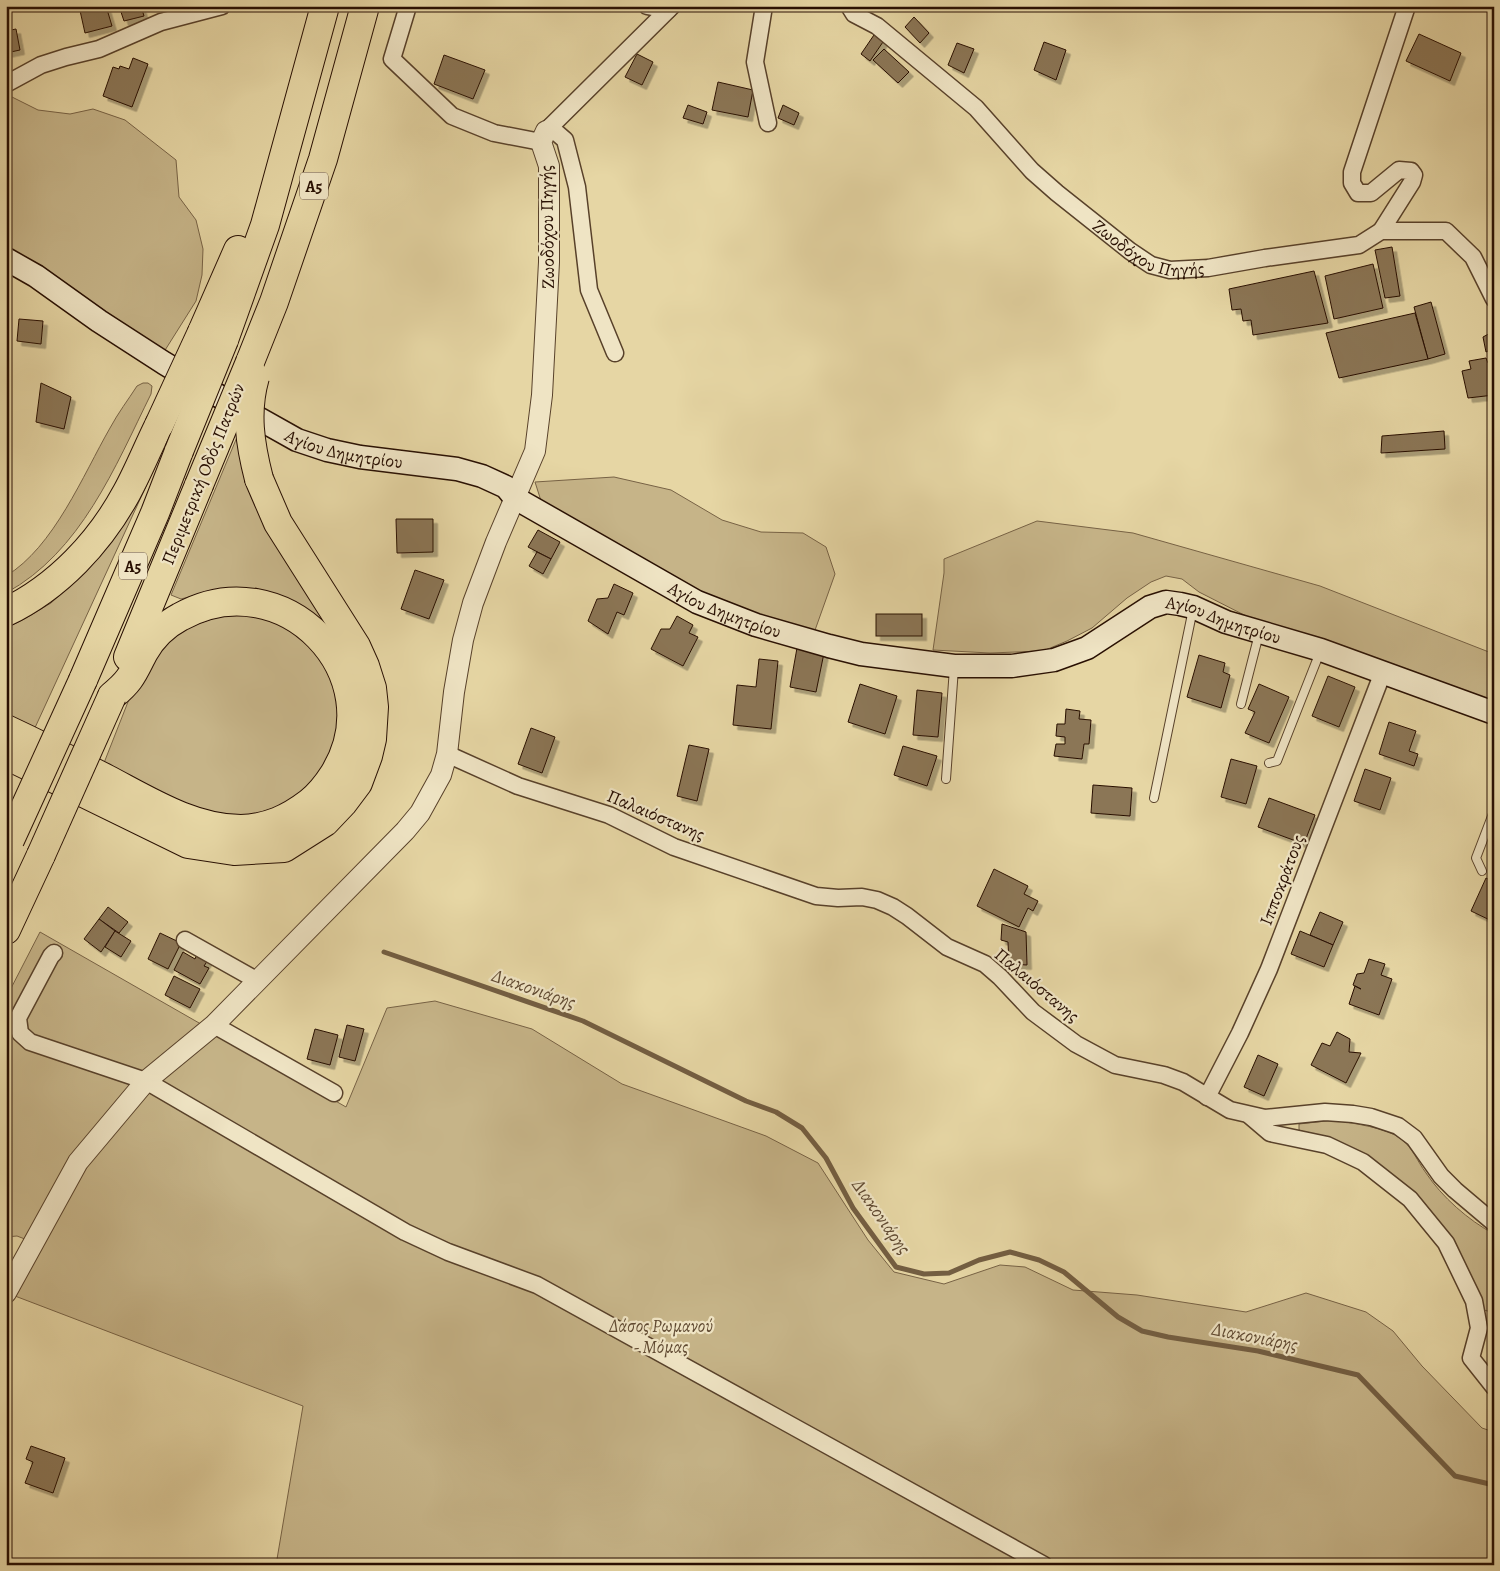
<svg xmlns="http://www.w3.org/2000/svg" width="1500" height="1571" viewBox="0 0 1500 1571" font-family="Alegreya,serif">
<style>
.green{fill:#c6b488;stroke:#776245}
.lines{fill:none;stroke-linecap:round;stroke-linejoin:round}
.stream{stroke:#735e42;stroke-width:5}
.building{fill:#8b7656;stroke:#280f02;filter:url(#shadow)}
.service-casing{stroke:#58412a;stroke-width:10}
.minor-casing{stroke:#58412a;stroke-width:19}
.tertiary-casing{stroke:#58412a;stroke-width:22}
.secondary-casing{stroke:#280f02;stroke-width:25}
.motorway-casing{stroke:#280f02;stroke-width:30}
.service{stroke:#efe4c4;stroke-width:8}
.minor{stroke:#efe4c4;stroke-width:16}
.tertiary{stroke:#efe4c4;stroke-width:20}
.secondary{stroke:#efe4c4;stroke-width:22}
.motorway{stroke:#e6d6a4;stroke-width:28}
.motorway-bridge-casing{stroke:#280f02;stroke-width:30;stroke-linecap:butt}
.motorway-bridge{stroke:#e6d6a4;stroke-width:28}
.labels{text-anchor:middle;stroke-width:4.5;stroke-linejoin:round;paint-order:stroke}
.shield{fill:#efe4c4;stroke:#644f3c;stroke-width:1}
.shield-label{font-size:16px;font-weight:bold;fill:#280f02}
.street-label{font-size:18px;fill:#280f02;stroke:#efe4c4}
.park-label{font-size:18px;font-style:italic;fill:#5f4931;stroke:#efe4c4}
.water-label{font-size:19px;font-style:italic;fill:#604a32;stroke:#efe4c4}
</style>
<defs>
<filter id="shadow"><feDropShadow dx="4.5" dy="4.5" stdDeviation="0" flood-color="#0004"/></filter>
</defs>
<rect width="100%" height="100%" fill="#e6d6a4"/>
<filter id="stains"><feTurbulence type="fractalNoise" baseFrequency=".004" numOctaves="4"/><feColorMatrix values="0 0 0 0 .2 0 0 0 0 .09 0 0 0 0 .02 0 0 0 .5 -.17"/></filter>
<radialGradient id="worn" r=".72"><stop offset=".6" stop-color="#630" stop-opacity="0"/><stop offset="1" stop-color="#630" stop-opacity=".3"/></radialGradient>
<g class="green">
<polygon points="6,94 38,110 70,114 93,109 125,120 176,160 179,197 196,220 203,249 202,275 196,301 162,355 6,253"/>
<path d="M143,383H148L152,386L151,394C115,467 81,552 6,593V576C54,547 83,475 110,428C118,413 128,400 137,386Z"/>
<polygon points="177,419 33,732 6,719 6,628 26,618 51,603 86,571"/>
<path d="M240,430L333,632C319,620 305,608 288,600C255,583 215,590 181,599L171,595Z"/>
<polygon points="614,477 671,490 722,520 761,532 803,533 826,547 835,574 814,633 721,604 542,504 535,482"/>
<polygon points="1037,521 1133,533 1320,586 1494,654 1494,701 1252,619 1199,592 1182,579 1166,576 1151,582 1127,598 1092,628 1067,641 1043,651 990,653 933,650 944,573 944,559"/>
<polygon points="233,612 275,619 320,652 339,697 339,730 329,762 304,792 270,814 219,818 102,768 137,679 170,633"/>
<polygon points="40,932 346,1107 387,1008 435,1001 532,1029 622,1084 766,1136 818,1163 868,1240 894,1272 944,1284 1000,1265 1025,1267 1073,1290 1137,1295 1246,1312 1306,1293 1366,1312 1393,1331 1422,1366 1482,1428 1494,1432 1494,1565 276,1565 303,1406 15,1296 43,1246 17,1236 6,1237 6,998"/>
<path d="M1335,1120C1354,1124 1386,1127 1401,1139C1413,1148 1417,1161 1426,1173C1442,1197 1468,1220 1494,1234V1312L1482,1310L1448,1237L1323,1138L1299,1130V1124Z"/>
</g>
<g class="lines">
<polyline class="stream" points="384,952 583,1021 746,1101 776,1112 802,1128 826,1158 853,1208 896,1267 924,1274 949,1273 979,1260 1010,1252 1039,1260 1064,1272 1118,1317 1142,1331 1168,1337 1258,1351 1358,1375 1455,1476 1494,1485"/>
</g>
<g class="building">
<polygon points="79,6 106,6 112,26 85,33"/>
<polygon points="119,6 141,6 144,16 124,21"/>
<polygon points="914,17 929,33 920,43 905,27"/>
<polygon points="16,29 20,50 6,53 6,31"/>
<polygon points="876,32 885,39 870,61 861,54"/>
<polygon points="1419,34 1461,53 1450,81 1406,61"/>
<polygon points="1044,42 1066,50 1056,80 1034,70"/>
<polygon points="957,43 974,49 964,73 948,65"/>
<polygon points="884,49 909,72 898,83 873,60"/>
<polygon points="637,54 653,62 642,85 625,77"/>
<polygon points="444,55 485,70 473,99 434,84"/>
<polygon points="133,58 148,64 132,107 103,96 113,67 119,69 120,66 129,69"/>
<polygon points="718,82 753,90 748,117 712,110"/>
<polygon points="688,105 707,112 703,124 683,118"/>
<polygon points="783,105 799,113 794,125 778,118"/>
<polygon points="1392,247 1400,296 1385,298 1375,250"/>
<polygon points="1373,264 1383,308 1334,319 1325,276"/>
<polygon points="1314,271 1328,323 1253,335 1251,320 1243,321 1241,309 1232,310 1229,289"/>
<polygon points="1431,302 1445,354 1428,359 1414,307"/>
<polygon points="1415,313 1428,359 1339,378 1326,333"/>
<polygon points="19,319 43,321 41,344 17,341"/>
<polygon points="1494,331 1494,348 1486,352 1483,337"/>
<polygon points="1486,358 1488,363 1494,362 1494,395 1468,398 1462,371 1471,369 1469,361"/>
<polygon points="41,383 71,397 64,429 36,422"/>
<polygon points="1444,431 1445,449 1381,453 1382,436"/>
<polygon points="396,519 433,519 433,552 397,553"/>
<polygon points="538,530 560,542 551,559 528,547"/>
<polygon points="537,552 551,559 543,574 529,566"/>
<polygon points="415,570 444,580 429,619 401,609"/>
<polygon points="614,584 633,593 624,615 617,612 608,634 588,621 597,599 608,598"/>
<rect x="876" y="614" width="46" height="22"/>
<polygon points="677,616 693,625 689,633 698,637 683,666 651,649 661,629 670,629"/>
<polygon points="797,648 824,653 816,692 790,687"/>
<polygon points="1199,655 1225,663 1223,672 1230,675 1221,708 1187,697"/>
<polygon points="759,659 778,661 771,729 733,725 737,685 756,687"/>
<polygon points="1328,676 1355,687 1339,727 1312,716"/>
<polygon points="860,684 897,696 885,734 848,722"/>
<polygon points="1259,684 1289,697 1269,743 1245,733 1255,712 1248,709"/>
<polygon points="917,690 942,693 938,737 913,735"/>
<polygon points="1066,709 1080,711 1079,719 1091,720 1089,744 1084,744 1082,759 1054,756 1056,744 1065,744 1065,737 1056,736 1057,724 1065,724"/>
<polygon points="1389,722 1416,731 1409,751 1418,754 1414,766 1379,754"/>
<polygon points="531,728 555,737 542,773 518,764"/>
<polygon points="689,745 709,749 697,801 677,796"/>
<polygon points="903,746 937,756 927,786 894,775"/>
<polygon points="1231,759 1257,766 1246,804 1221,797"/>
<polygon points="1365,769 1391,778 1380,810 1354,801"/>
<polygon points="1093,785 1132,788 1130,816 1091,813"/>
<polygon points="1269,798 1315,815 1304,844 1258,827"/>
<polygon points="994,869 1028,886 1024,894 1038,901 1033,911 1028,908 1019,927 977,906"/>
<polygon points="1486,878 1494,882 1494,922 1471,911"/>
<polygon points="108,907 128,922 119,933 99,919"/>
<polygon points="1320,912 1343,922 1333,945 1310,935"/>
<polygon points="99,919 115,931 101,952 84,939"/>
<polygon points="1002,924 1026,932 1027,965 1009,964 1008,942 1001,940"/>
<polygon points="115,931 131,941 121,957 105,947"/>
<polygon points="1300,931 1333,945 1324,967 1291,954"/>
<polygon points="160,933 181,943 168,969 148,959"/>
<polygon points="183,952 195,959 197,954 208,960 204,966 209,968 200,984 174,970"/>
<polygon points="1369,959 1385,964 1381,975 1392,979 1379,1015 1349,1004 1355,986 1361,989 1353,985 1357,974 1364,973"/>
<polygon points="174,976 200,989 190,1008 165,995"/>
<polygon points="347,1025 364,1029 355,1061 339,1057"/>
<polygon points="315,1029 338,1035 330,1065 307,1059"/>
<polygon points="1337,1032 1350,1039 1349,1052 1361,1053 1346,1083 1311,1065 1322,1043 1330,1046"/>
<polygon points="1258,1055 1278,1064 1264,1096 1244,1087"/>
<polygon points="31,1446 65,1458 53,1493 25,1483 33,1462 26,1459"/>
</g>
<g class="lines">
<defs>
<g id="service">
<polyline points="1241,704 1259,634"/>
<polyline points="1269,763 1277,761 1320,652"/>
<polyline points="946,779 954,668"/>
<polyline points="1154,798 1193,609"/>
<polyline points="1482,871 1476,858 1494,811"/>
</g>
<g id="minor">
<polyline points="408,6 392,59 452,116 494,133 541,142"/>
<polyline points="647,6 668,10"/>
<polyline points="764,6 755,62 768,123"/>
<path id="s1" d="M849,6L854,14L877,26L976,108L1032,171L1057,193L1130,251L1151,265L1170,270L1208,268L1265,258L1359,245L1381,231H1446L1473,257L1494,299"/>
<polyline points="6,84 41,65 66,57 99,49 161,22 222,6"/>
<polyline points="550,127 565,140 577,187 589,290 615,353"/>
<polyline points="546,131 672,6"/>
<polyline points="1381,231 1412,182 1414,175 1411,171 1399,170 1371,193 1358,193 1352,183 1352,172 1407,6"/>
<polyline points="447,754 518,786 609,815 674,847 816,896 838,898 862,897 877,900 893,907 907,916 947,947 985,964 1000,977 1033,1012 1076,1044 1115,1065 1164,1075 1183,1082 1230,1110 1265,1118 1325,1112 1353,1114 1371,1117 1398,1126 1414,1138 1441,1176 1455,1190 1494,1223"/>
<polyline points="185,940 258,981"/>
<polyline points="54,953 51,956 18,1018 20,1033 30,1042 146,1081 405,1232 448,1252 537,1285 1044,1565"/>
<polyline points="214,1025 334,1093"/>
<polyline points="1207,1097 1240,1033 1269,969 1383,672"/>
<polyline points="1250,1116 1270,1133 1327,1145 1363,1162 1410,1199 1446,1243 1474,1301 1479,1328 1471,1358 1494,1387"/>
</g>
<polyline id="tertiary" points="6,1293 78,1162 146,1081 214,1025 405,831 420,813 441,775 447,754 454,692 463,640 473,603 496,542 535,451 542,395 549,262 549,166 541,142 546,131"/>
<g id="secondary">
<path id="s2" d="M6,259L36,276L99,321L164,363L217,395L297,440L327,450L360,457L457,469L482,476L506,487L515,498L697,602L756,625L829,646L861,654L954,666H1012L1054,660L1087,648L1150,607L1166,602L1180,604L1193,607L1226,622L1321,650L1494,713"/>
</g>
<g id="motorway">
<polyline points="202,332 238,250"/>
<polyline points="224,340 265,225 325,6"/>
<polyline points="250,362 274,302 323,159 365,6"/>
<path d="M6,612C58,587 100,542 127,492C139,470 148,447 159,425"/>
<polyline points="128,657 199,485"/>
<polyline points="83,680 155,513 179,451"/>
<path d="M6,729C40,745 74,762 107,779C149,801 193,829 241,829C268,828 288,819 309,803C319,795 327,785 334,774C395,675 283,559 180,617C165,625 152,638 144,652C139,661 135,671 129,679C124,686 118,691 112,696"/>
<polyline points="6,755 188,844 234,851 284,848 325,822 343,803 358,783 368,756 372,739 374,707 372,688 365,666 356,646 278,523 259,479"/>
<polyline points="6,930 41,855"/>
</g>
</defs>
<use href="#service" class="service-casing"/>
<use href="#minor" class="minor-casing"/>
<use href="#tertiary" class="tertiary-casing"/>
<use href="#secondary" class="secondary-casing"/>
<use href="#motorway" class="motorway-casing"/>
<use href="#service" class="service"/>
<use href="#minor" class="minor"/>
<use href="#tertiary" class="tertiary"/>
<use href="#secondary" class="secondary"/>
<use href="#motorway" class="motorway"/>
<defs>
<g id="motorway-bridge">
<path d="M255,377C245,412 250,444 259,479"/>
<polyline points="159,425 202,332"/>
<polyline points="179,451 224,340"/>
<polyline points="199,485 250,362"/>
<polyline points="10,840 83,680"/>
<polyline points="41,855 112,696"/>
</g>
</defs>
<use href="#motorway-bridge" class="motorway-bridge-casing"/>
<use href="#motorway-bridge" class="motorway-bridge"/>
</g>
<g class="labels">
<g class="shield">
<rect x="300" y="172.5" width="28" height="27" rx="4"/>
<rect x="119" y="552.5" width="28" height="27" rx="4"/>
</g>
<g class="shield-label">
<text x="314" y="192">Α5</text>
<text x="133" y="572">Α5</text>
</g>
<g class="street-label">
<text transform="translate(547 227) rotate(-91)" y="6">Ζωοδόχου Πηγής</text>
<text dy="6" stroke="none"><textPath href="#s1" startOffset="392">Ζωοδόχου Πηγής</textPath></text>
<text dy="6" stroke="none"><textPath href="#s2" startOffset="391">Αγίου Δημητρίου</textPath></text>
<text transform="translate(203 474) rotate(-68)" y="6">Περιμετρική Οδός Πατρών</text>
<text dy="6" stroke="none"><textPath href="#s2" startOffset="811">Αγίου Δημητρίου</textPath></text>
<text dy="6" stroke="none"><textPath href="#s2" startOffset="1336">Αγίου Δημητρίου</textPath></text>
<text transform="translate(656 815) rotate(23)" y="6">Παλαιόστανης</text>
<text transform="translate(1282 880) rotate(-69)" y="6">Ιπποκράτους</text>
<text transform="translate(1037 985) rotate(40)" y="6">Παλαιόστανης</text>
</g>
<g class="park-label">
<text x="661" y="1332">Δάσος Ρωμανού<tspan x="661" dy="21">- Μόμας</tspan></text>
</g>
<g class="water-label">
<text transform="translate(534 988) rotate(19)" y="7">Διακονιάρης</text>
<text transform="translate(882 1216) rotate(55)" y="7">Διακονιάρης</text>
<text transform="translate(1255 1336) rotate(11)" y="7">Διακονιάρης</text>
</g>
</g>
<rect width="1500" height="1571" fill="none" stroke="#e6d6a4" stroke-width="25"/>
<rect x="8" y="8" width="1485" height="1556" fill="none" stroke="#280f02" stroke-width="2.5"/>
<rect x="12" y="12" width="1475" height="1546" fill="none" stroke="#280f02"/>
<rect width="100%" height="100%" filter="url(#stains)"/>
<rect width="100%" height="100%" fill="url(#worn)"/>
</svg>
